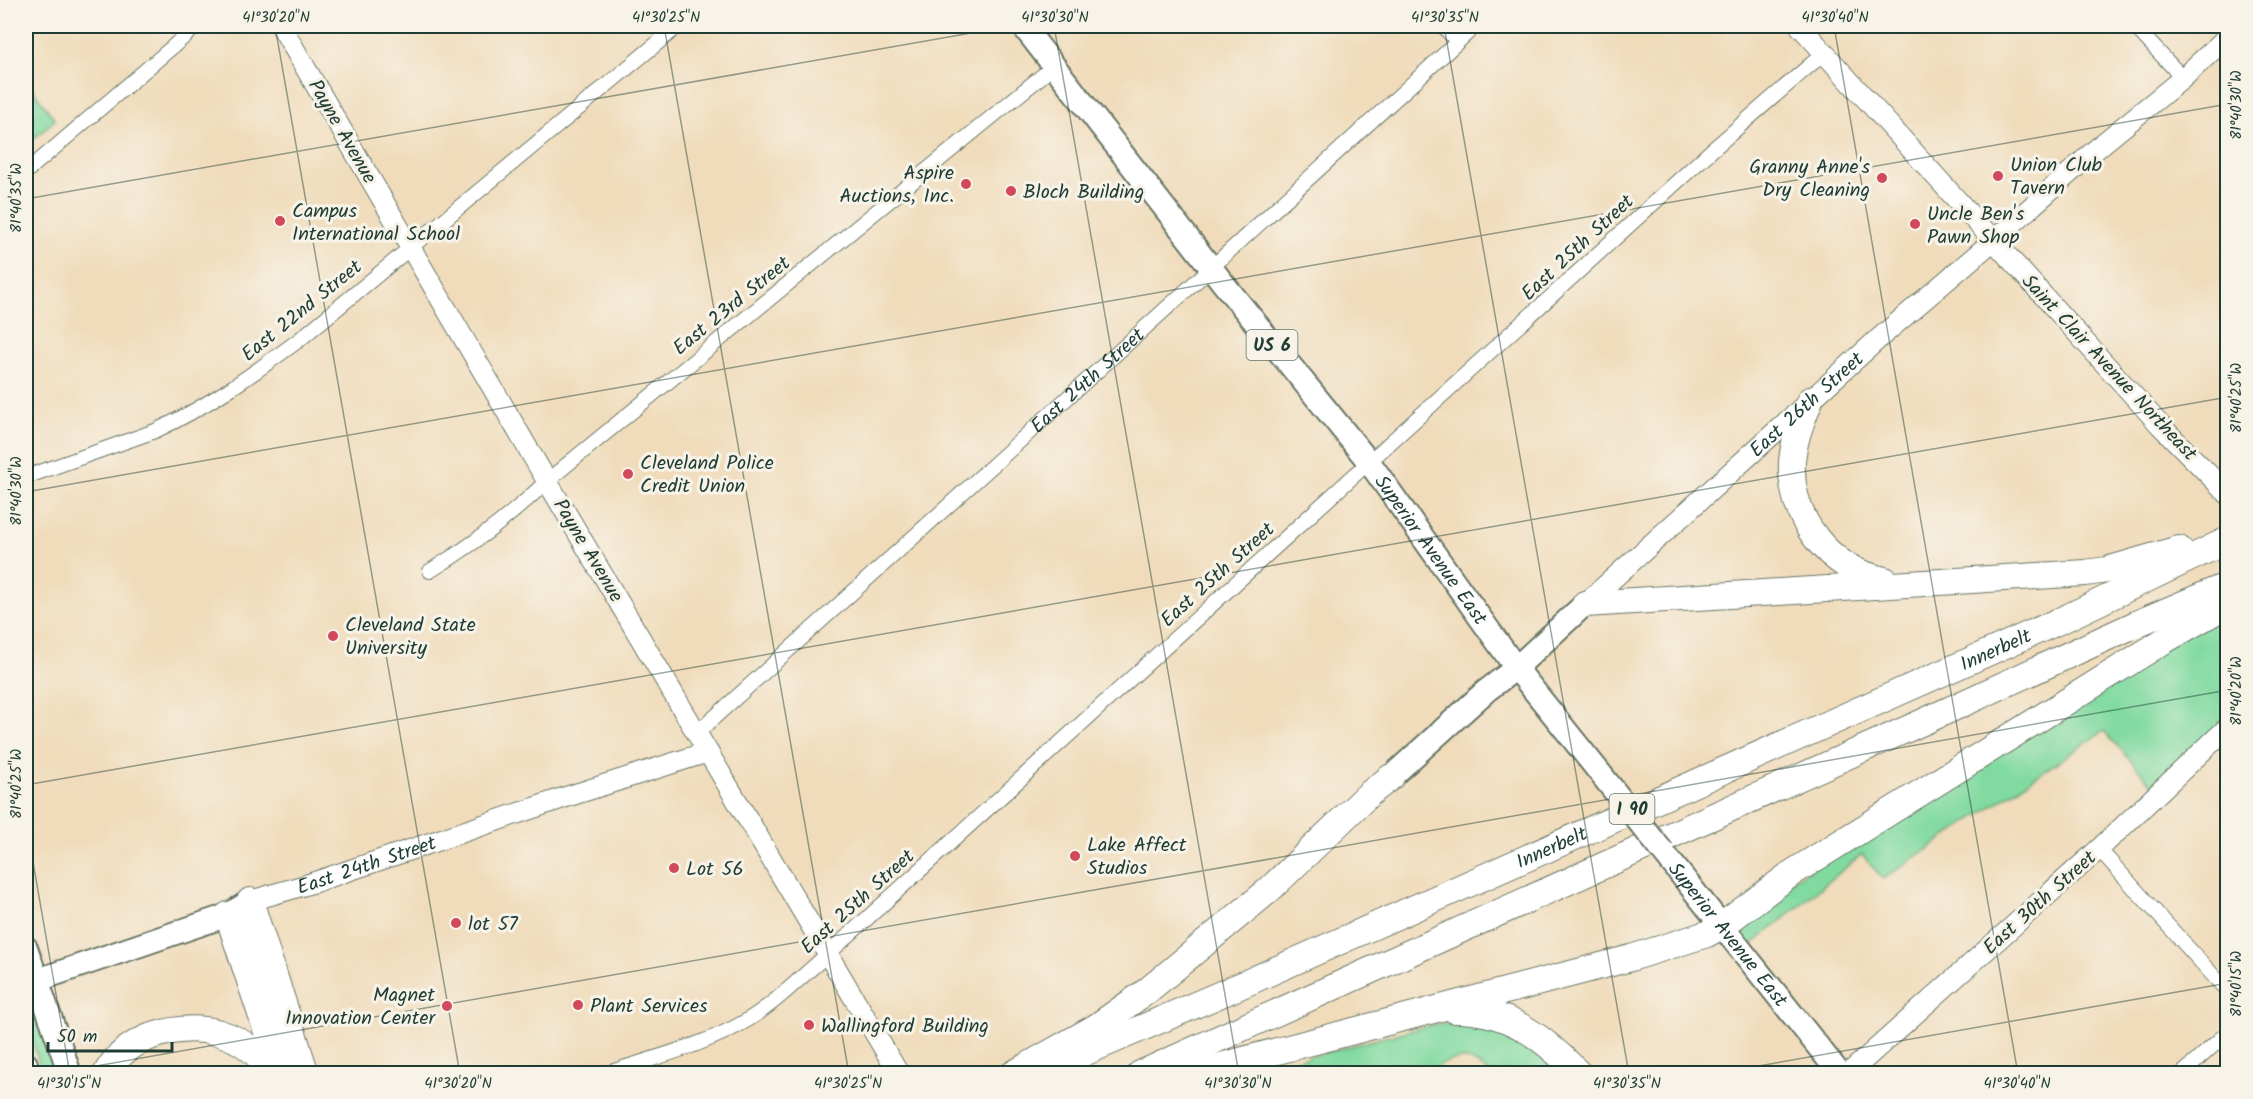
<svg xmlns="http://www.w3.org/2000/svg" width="2253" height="1099" viewBox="0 0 2253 1099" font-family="Kalam,sans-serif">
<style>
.green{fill:#81daa0;stroke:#508c6a;stroke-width:1.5}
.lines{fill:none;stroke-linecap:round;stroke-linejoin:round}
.street-casing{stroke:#687563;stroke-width:16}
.secondary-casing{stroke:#687563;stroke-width:22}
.primary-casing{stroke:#687563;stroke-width:26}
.highway-casing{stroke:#687563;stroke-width:28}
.street{stroke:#fff;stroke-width:14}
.secondary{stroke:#fff;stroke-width:20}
.primary{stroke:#fff;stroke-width:22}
.highway{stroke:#fff;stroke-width:26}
.primary-bridge-casing{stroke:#687563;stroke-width:26;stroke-linecap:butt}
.primary-bridge{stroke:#fff;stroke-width:22}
.ticks{fill:none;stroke:#1f3d34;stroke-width:1.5;stroke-opacity:0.45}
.poi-dot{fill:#d1495b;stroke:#f7f3e8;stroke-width:2}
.labels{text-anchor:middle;stroke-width:6;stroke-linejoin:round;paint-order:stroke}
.shield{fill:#f7f3e8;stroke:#60746a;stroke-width:1.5}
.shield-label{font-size:18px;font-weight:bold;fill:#1f3d34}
.street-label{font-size:20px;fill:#1f3d34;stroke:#f7f3e8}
.poi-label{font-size:20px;fill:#1f3d34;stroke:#f7f3e8;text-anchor:start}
.neatline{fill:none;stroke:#1f3d34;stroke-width:2}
.ticks-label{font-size:15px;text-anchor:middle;fill:#1f3d34}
</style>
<rect width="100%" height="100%" fill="#f7f3e8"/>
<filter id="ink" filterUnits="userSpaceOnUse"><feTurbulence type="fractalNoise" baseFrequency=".0167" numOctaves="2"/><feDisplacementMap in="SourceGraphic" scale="12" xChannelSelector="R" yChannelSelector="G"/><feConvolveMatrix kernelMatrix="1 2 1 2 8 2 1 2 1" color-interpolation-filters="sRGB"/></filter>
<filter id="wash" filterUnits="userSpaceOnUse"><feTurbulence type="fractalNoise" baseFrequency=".008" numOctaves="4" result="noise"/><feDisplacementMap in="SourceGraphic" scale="24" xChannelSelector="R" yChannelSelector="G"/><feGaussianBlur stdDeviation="1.35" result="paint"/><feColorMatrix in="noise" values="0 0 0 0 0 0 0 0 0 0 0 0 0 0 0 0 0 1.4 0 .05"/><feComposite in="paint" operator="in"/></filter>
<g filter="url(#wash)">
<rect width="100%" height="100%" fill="#f0dcbb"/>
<g class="green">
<polygon points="27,81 55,120 26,145 26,137 34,118 30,117 26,122"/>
<polygon points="2227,604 2227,727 2159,792 2104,731 1883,879 1862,854 1744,951 1723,925"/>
<polygon points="28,1015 33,1015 39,1024 56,1073 42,1073 26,1019"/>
<path d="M1435,1024C1446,1024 1458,1023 1469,1024C1502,1028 1537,1049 1559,1073H1488C1468,1052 1450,1057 1428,1073L1242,1074Z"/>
</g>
</g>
<g filter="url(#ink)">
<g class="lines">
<defs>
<g id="street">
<polyline points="1443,26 1457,41"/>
<polyline points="2134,26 2183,78"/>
<polyline points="26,172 197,26"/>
<path d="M26,477L155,431C207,407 253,374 299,340L678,26"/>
<path d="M430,571C473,545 511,516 547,481L1054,66"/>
<path id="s1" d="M697,733L1211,268L1475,26"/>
<polyline points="2099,849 2228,992"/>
<path d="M605,1074C652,1058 704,1046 746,1021C776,1003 802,976 828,954L1712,150L1824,53"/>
<polyline points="1448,1074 1453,1072 1460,1074"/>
<polyline points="2182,1074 2228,1032"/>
</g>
<g id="secondary">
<polyline points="281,26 547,481 899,1074"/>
<polyline points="1800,26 2160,425 2228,494"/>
<path id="s2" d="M1585,604L1877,340L1994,240L2101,145L2183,78L2228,36"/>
<path id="s3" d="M250,901L312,883L566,797L708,752"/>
<polyline points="1848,1074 2099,849 2228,727"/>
</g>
<g id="primary">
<path id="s4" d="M1023,26L1223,283L1369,462L1516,668L1588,758"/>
<polyline points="1391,777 1486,691 1516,668 1585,604"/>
<path id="s5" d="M1663,852L1840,1074"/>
<polyline points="26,948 70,1074"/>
<polyline points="26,984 228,915 244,905"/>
<polyline points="26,1064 29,1074"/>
</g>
<g id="highway">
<path d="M1810,400C1802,420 1794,439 1792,461C1789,519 1829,570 1885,580"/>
<polyline points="1585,604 2085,573 2107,570 2179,549"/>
<polyline points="250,901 306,1074"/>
<polyline points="228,915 281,1074"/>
<path d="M1455,1010C1509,1010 1543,1037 1579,1074"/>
<path d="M106,1074C116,1055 133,1043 152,1036C198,1021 245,1030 272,1074"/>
<polyline points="1013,1074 1096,1027 1147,991 1269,890 1369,794 1391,777"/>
<path id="s6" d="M1035,1074L1244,984L2068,617L2228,540"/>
<polyline points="1140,1074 1925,721 2136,624 2228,585"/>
<polyline points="1190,1074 1631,958 1707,934 1723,925 1792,873 2165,640 2228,604"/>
</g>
</defs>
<use href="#street" class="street-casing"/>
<use href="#secondary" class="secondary-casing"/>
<use href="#primary" class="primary-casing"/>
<use href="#highway" class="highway-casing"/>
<use href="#street" class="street"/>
<use href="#secondary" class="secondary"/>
<use href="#primary" class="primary"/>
<use href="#highway" class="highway"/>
<defs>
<polyline id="primary-bridge" points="1588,758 1663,852"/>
</defs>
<use href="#primary-bridge" class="primary-bridge-casing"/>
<use href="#primary-bridge" class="primary-bridge"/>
</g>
</g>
<path class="ticks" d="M275,26L460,1074M664,26L849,1074M1054,26L1239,1074M1444,26L1629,1074M1834,26L2018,1074M2223,26L2228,50M26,199L1011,26M26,492L2228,104M26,785L2228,397M26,822L70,1074M51,1074L2228,690M1713,1074L2228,983"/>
<g class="poi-dot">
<circle cx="1998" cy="176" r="6"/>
<circle cx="1882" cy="178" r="6"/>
<circle cx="966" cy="184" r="6"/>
<circle cx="1011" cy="191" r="6"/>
<circle cx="280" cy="221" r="6"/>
<circle cx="1915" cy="224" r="6"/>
<circle cx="628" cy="474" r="6"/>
<circle cx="333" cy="636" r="6"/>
<circle cx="1075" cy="856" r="6"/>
<circle cx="674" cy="868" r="6"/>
<circle cx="456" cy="923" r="6"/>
<circle cx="578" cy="1005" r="6"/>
<circle cx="447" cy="1006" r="6"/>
<circle cx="809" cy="1025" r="6"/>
</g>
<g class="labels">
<g class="shield">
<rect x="1246.5" y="330" width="51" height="30" rx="4.5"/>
<rect x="1609.5" y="794" width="45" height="30" rx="4.5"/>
</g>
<g class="shield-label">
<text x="1272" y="351">US 6</text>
<text x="1632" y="815">I 90</text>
</g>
<g class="street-label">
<text transform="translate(343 131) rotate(60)" y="7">Payne Avenue</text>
<text transform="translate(1577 247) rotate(-43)" y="7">East 25th Street</text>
<text transform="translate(731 305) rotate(-39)" y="7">East 23rd Street</text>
<text transform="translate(301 310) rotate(-39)" y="7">East 22nd Street</text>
<text transform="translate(2110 367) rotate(47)" y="7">Saint Clair Avenue Northeast</text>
<text dy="7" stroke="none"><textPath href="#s1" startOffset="526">East 24th Street</textPath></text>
<text dy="7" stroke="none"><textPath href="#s2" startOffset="298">East 26th Street</textPath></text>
<text transform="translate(589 550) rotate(59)" y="7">Payne Avenue</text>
<text dy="7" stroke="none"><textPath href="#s4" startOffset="664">Superior Avenue East</textPath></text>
<text transform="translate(1217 574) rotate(-42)" y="7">East 25th Street</text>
<text dy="7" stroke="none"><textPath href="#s6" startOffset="1050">Innerbelt</textPath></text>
<text dy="7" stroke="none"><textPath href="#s6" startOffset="564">Innerbelt</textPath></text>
<text dy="7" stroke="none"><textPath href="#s3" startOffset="122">East 24th Street</textPath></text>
<text transform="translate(857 901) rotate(-42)" y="7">East 25th Street</text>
<text transform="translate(2039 902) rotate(-42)" y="7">East 30th Street</text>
<text dy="7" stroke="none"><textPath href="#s5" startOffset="105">Superior Avenue East</textPath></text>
</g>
<g class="poi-label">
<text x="2010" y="171">Union Club<tspan x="2010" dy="23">Tavern</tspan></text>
<text x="1870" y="173" text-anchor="end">Granny Anne's<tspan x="1870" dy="23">Dry Cleaning</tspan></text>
<text x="954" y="179" text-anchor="end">Aspire<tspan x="954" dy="23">Auctions, Inc.</tspan></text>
<text x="1023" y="198">Bloch Building</text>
<text x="292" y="217">Campus<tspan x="292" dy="23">International School</tspan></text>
<text x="1927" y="220">Uncle Ben's<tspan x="1927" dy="23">Pawn Shop</tspan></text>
<text x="640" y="469">Cleveland Police<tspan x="640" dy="23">Credit Union</tspan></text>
<text x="345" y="631">Cleveland State<tspan x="345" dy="23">University</tspan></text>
<text x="1087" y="851">Lake Affect<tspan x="1087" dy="23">Studios</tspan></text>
<text x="686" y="875">Lot 56</text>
<text x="468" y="930">lot 57</text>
<text x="435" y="1001" text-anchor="end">Magnet<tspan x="435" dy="23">Innovation Center</tspan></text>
<text x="590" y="1012">Plant Services</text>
<text x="821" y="1032">Wallingford Building</text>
</g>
</g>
<rect width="2253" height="1099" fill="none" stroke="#f7f3e8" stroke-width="66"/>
<path d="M48 1042v9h124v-9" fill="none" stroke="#1f3d34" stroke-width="3"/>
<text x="57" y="1042" font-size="18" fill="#1f3d34" stroke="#f7f3e8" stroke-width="4.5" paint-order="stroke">50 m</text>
<rect x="33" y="33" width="2187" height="1033" class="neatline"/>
<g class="ticks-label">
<text x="276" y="22">41°30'20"N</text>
<text x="666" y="22">41°30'25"N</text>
<text x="1055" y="22">41°30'30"N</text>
<text x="1445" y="22">41°30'35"N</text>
<text x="1835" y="22">41°30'40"N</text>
<text transform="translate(2236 105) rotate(-90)" y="5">81°40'30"W</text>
<text transform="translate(16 198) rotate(-90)" y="5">81°40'35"W</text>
<text transform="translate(2236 398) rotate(-90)" y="5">81°40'25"W</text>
<text transform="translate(16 491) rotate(-90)" y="5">81°40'30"W</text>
<text transform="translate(2236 691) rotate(-90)" y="5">81°40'20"W</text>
<text transform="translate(16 784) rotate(-90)" y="5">81°40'25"W</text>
<text transform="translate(2236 984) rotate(-90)" y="5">81°40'15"W</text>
<text x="69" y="1088">41°30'15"N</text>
<text x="458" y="1088">41°30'20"N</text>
<text x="848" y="1088">41°30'25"N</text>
<text x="1238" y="1088">41°30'30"N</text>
<text x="1627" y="1088">41°30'35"N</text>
<text x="2017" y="1088">41°30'40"N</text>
</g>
</svg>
